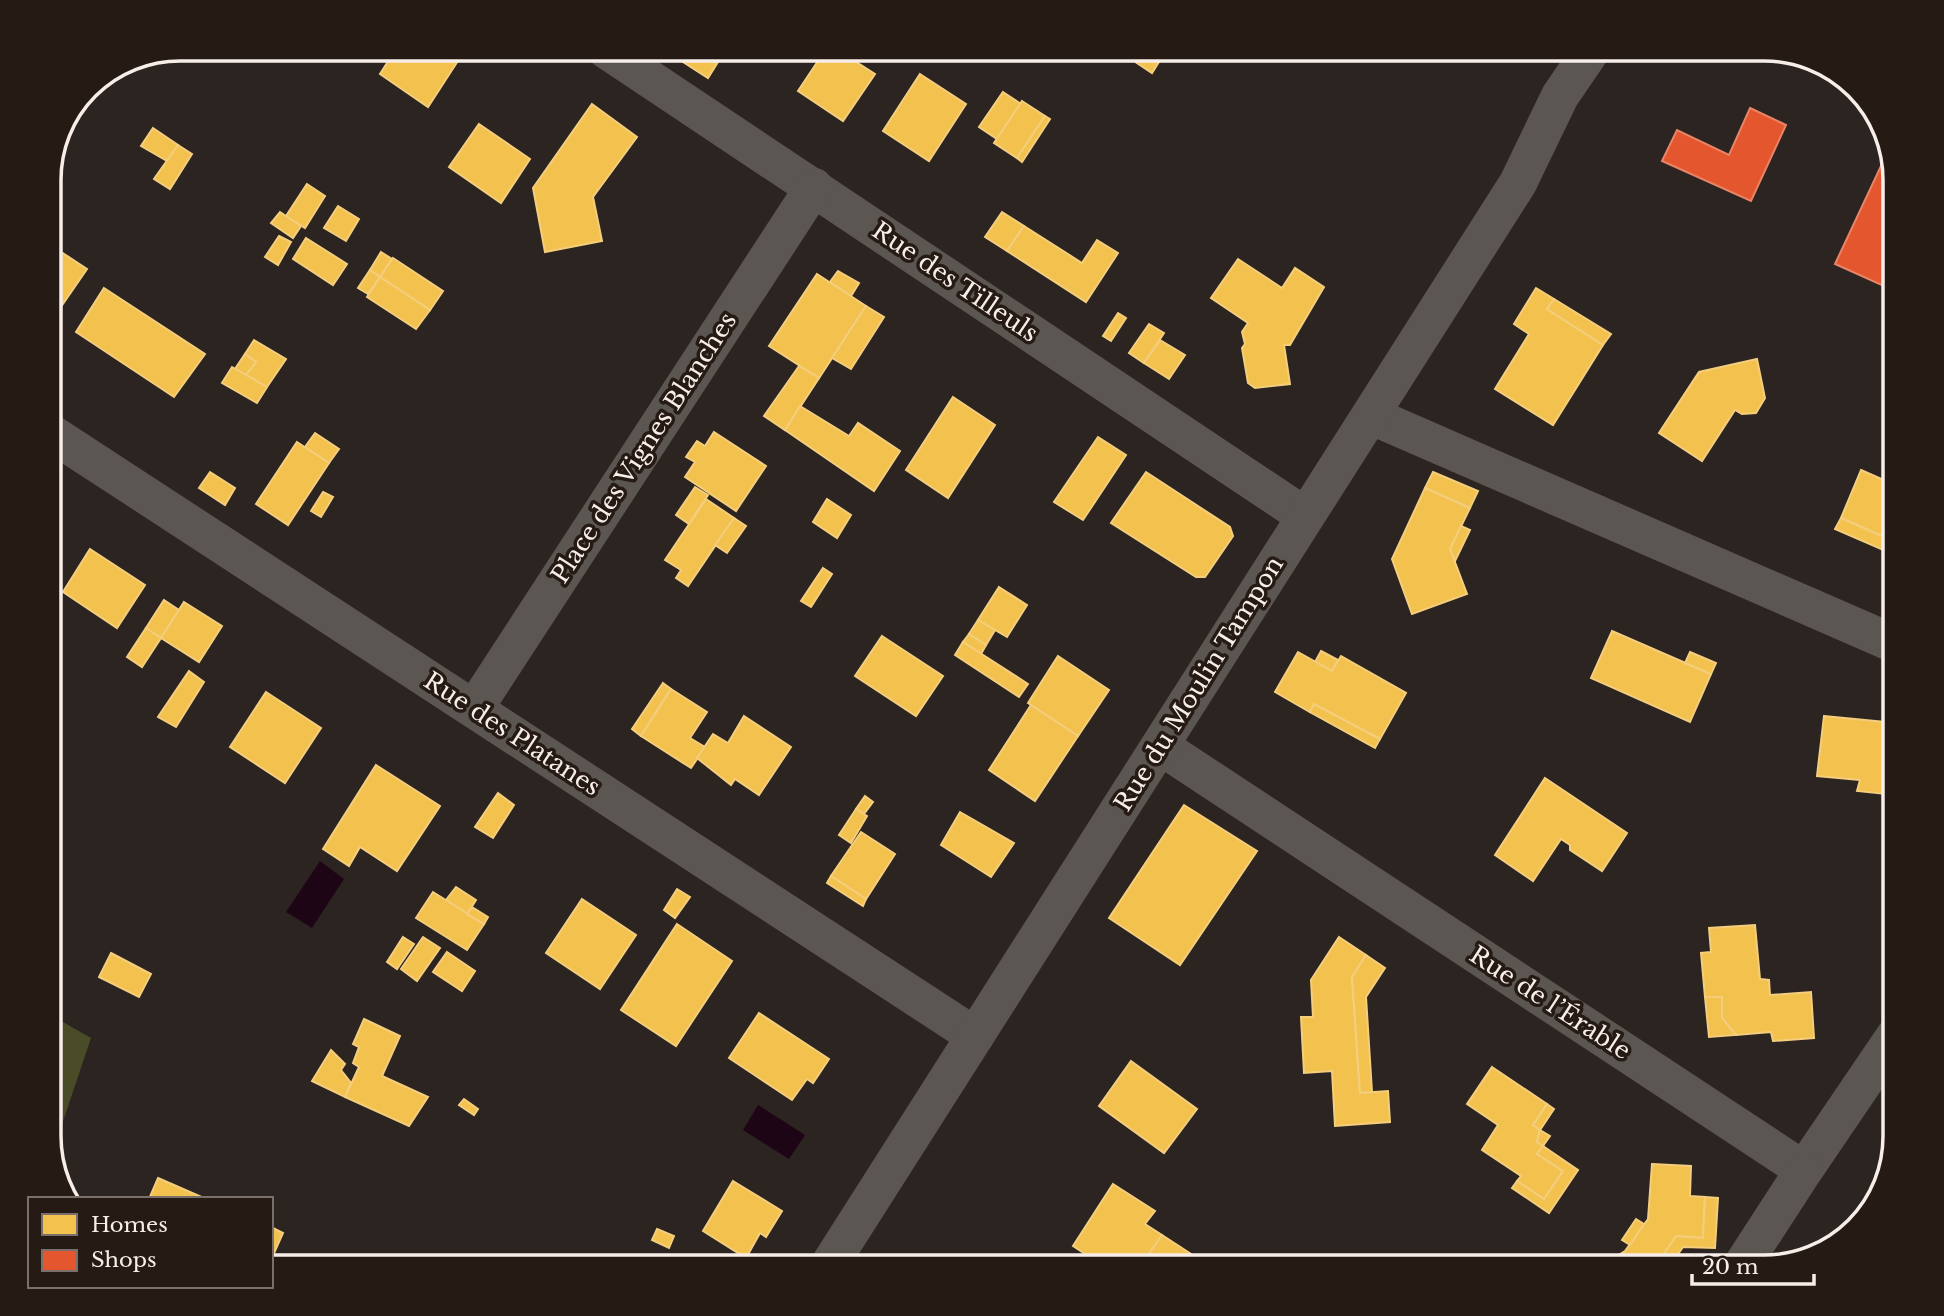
<svg xmlns="http://www.w3.org/2000/svg" width="1944" height="1316" viewBox="0 0 1944 1316" font-family="'Libre Baskerville',serif">
<style>
.green{fill:#4a4b27}
.water{fill:#1e0516}
.homes{fill:#f2c14e;stroke:#f4ce7d;stroke-width:2}
.shops{fill:#e4572e;stroke:#ea8466;stroke-width:2}
.lines{fill:none;stroke-linecap:round;stroke-linejoin:round}
.minor{stroke:#5b5652;stroke-width:38}
.labels{text-anchor:middle;stroke-width:7;stroke-linejoin:round;paint-order:stroke}
.street-label{font-size:24px;fill:#f7eeea;stroke:#261a14}
.rim{fill:none;stroke:#f7eeea;stroke-width:3.5}
</style>
<rect width="100%" height="100%" fill="#2c2421"/>
<polygon class="green" points="49,1014 91,1038 52,1154 49,1144"/>
<g class="water">
<polygon points="320,861 344,879 312,928 286,912"/>
<polygon points="758,1105 805,1135 789,1159 743,1130"/>
</g>
<g class="homes">
<polygon points="396,49 457,49 463,53 428,107 380,74"/>
<polygon points="692,49 726,49 708,78 683,62"/>
<polygon points="826,49 836,49 875,74 843,121 798,91"/>
<polygon points="1116,49 1167,49 1152,73"/>
<polygon points="920,74 966,104 929,161 883,131"/>
<polygon points="1003,92 1021,104 997,139 979,127"/>
<polygon points="1022,101 1045,116 1017,158 994,143"/>
<polygon points="592,104 637,137 593,197 602,241 545,252 533,188"/>
<polygon points="1045,116 1050,119 1022,162 1017,158"/>
<polygon points="479,124 530,159 501,203 449,167"/>
<polygon points="153,128 178,145 167,161 141,146"/>
<polygon points="178,145 192,154 170,189 154,179"/>
<polygon points="307,184 325,196 305,228 286,216"/>
<polygon points="338,206 359,219 346,241 324,228"/>
<polygon points="280,212 301,226 293,238 271,223"/>
<polygon points="1002,212 1024,226 1007,251 985,237"/>
<polygon points="1024,226 1082,263 1097,240 1118,253 1086,302 1007,251"/>
<polygon points="279,236 291,242 278,265 265,257"/>
<polygon points="306,238 347,264 333,285 293,259"/>
<polygon points="49,244 87,269 58,311 49,305"/>
<polygon points="381,252 392,259 380,277 370,270"/>
<polygon points="393,258 443,291 430,310 380,277"/>
<polygon points="1238,259 1282,288 1295,268 1324,287 1290,345 1284,345 1290,384 1255,388 1248,383 1242,348 1245,344 1242,332 1248,323 1211,298"/>
<polygon points="370,270 380,277 368,294 358,288"/>
<polygon points="838,271 859,283 851,296 830,282"/>
<polygon points="817,274 866,306 819,378 769,346"/>
<polygon points="380,277 430,310 416,329 367,297"/>
<polygon points="104,288 205,354 174,397 76,332"/>
<polygon points="1536,288 1554,299 1547,309 1603,345 1553,425 1495,389 1529,334 1514,324"/>
<polygon points="1554,299 1611,334 1603,345 1547,309"/>
<polygon points="866,306 884,317 851,369 832,358"/>
<polygon points="1118,313 1126,318 1111,341 1103,336"/>
<polygon points="1149,324 1164,333 1144,363 1129,353"/>
<polygon points="254,340 286,359 267,387 246,375 256,362 245,354"/>
<polygon points="1160,340 1185,355 1169,379 1144,363"/>
<polygon points="245,354 256,362 246,375 235,369"/>
<polygon points="1757,359 1765,398 1756,413 1742,414 1735,410 1702,461 1659,433 1699,372"/>
<polygon points="799,366 819,378 785,430 764,416"/>
<polygon points="232,367 267,387 257,403 222,383"/>
<polygon points="953,397 995,425 948,498 906,470"/>
<polygon points="800,406 849,436 858,423 900,451 874,491 785,430"/>
<polygon points="714,432 766,466 736,511 685,477 695,462 686,457 697,441 705,446"/>
<polygon points="315,433 339,449 329,463 305,447"/>
<polygon points="1098,437 1126,455 1083,520 1054,502"/>
<polygon points="297,442 329,463 288,525 256,504"/>
<polygon points="1861,470 1895,485 1895,542 1841,518"/>
<polygon points="210,472 235,488 225,505 199,488"/>
<polygon points="1146,472 1230,527 1233,536 1205,577 1196,577 1111,523"/>
<polygon points="1433,472 1478,491 1470,508 1425,488"/>
<polygon points="695,487 708,495 689,524 676,515"/>
<polygon points="1425,488 1470,508 1450,549 1467,594 1412,614 1392,559"/>
<polygon points="323,492 333,497 321,517 311,511"/>
<polygon points="706,499 734,518 688,586 676,578 681,570 665,560"/>
<polygon points="827,499 851,515 837,538 813,522"/>
<polygon points="734,518 746,526 727,553 715,545"/>
<polygon points="1841,518 1895,542 1895,555 1835,529"/>
<polygon points="1461,526 1470,530 1455,561 1450,549"/>
<polygon points="90,549 145,585 117,628 63,592"/>
<polygon points="823,568 832,574 811,607 801,601"/>
<polygon points="999,587 1027,605 1007,637 978,620"/>
<polygon points="164,600 179,610 161,638 146,628"/>
<polygon points="184,602 222,626 199,662 161,638"/>
<polygon points="978,620 995,630 986,645 969,634"/>
<polygon points="146,628 161,638 142,667 127,657"/>
<polygon points="1612,631 1711,674 1690,722 1591,678"/>
<polygon points="969,634 986,645 981,654 963,642"/>
<polygon points="882,636 943,676 916,716 855,676"/>
<polygon points="963,642 1028,684 1019,697 955,655"/>
<polygon points="1321,651 1338,660 1332,671 1315,662"/>
<polygon points="1298,652 1332,671 1341,656 1406,693 1380,739 1314,704 1310,712 1275,692"/>
<polygon points="1690,652 1716,663 1711,674 1685,663"/>
<polygon points="1058,656 1109,690 1078,736 1028,703"/>
<polygon points="189,671 204,682 176,727 158,717"/>
<polygon points="663,683 671,689 641,736 632,729"/>
<polygon points="671,689 707,712 690,738 705,747 691,768 641,736"/>
<polygon points="266,692 321,728 285,783 230,747"/>
<polygon points="1314,704 1380,739 1375,748 1310,712"/>
<polygon points="1031,705 1078,736 1035,801 989,770"/>
<polygon points="744,716 791,747 759,795 735,779 731,785 697,758 713,734 728,743"/>
<polygon points="1824,716 1895,723 1895,795 1857,791 1860,780 1817,776"/>
<polygon points="376,765 440,806 397,871 360,847 349,866 323,849"/>
<polygon points="1545,778 1627,833 1602,871 1570,850 1570,845 1561,839 1533,881 1495,855"/>
<polygon points="498,793 514,805 493,838 475,827"/>
<polygon points="865,796 873,802 864,814 856,809"/>
<polygon points="1184,805 1257,851 1180,965 1109,918"/>
<polygon points="856,809 867,816 851,843 839,835"/>
<polygon points="960,812 1014,843 991,877 941,845"/>
<polygon points="861,832 895,854 866,899 831,876"/>
<polygon points="831,876 866,899 863,906 827,883"/>
<polygon points="456,887 476,900 467,914 446,900"/>
<polygon points="677,889 690,897 675,918 664,910"/>
<polygon points="433,892 484,924 467,950 416,918"/>
<polygon points="582,899 636,935 600,989 546,953"/>
<polygon points="472,907 488,917 484,924 467,914"/>
<polygon points="677,924 732,961 676,1046 621,1010"/>
<polygon points="1755,925 1760,979 1769,980 1770,995 1811,992 1814,1038 1773,1041 1771,1032 1736,1035 1722,1018 1722,997 1705,997 1701,953 1711,952 1709,928"/>
<polygon points="403,937 414,944 397,969 387,962"/>
<polygon points="423,937 440,948 417,981 401,969"/>
<polygon points="1339,937 1366,955 1352,977 1360,1093 1388,1091 1390,1122 1335,1126 1332,1071 1304,1073 1301,1017 1313,1017 1311,980"/>
<polygon points="447,952 475,971 462,991 433,972"/>
<polygon points="111,953 151,974 139,997 99,977"/>
<polygon points="1366,955 1385,968 1366,997 1372,1092 1360,1093 1352,977"/>
<polygon points="1705,997 1722,997 1722,1018 1736,1035 1709,1037"/>
<polygon points="759,1013 829,1059 813,1083 807,1079 792,1100 729,1058"/>
<polygon points="364,1019 400,1036 382,1076 428,1097 409,1126 345,1097 359,1067 353,1063 359,1047 353,1044"/>
<polygon points="331,1050 345,1064 341,1070 351,1083 345,1097 312,1081"/>
<polygon points="1131,1061 1197,1109 1164,1153 1099,1106"/>
<polygon points="1492,1067 1547,1104 1533,1125 1540,1130 1537,1142 1543,1146 1537,1154 1563,1171 1544,1199 1517,1181 1521,1176 1482,1150 1498,1125 1467,1104"/>
<polygon points="464,1099 478,1109 474,1115 459,1105"/>
<polygon points="1547,1104 1554,1109 1540,1130 1533,1125"/>
<polygon points="1540,1130 1550,1136 1543,1146 1537,1142"/>
<polygon points="1543,1146 1578,1170 1549,1213 1512,1188 1517,1181 1544,1199 1563,1171 1537,1154"/>
<polygon points="1652,1164 1691,1166 1690,1196 1705,1197 1703,1238 1676,1236 1655,1267 1599,1267 1625,1251 1648,1219"/>
<polygon points="158,1178 206,1199 149,1199"/>
<polygon points="733,1181 782,1211 766,1237 760,1233 746,1258 703,1231"/>
<polygon points="1113,1184 1155,1211 1145,1224 1162,1235 1140,1267 1105,1267 1073,1246"/>
<polygon points="1705,1197 1718,1198 1715,1248 1683,1247 1669,1267 1655,1267 1676,1236 1703,1238"/>
<polygon points="1636,1219 1644,1224 1630,1245 1622,1240"/>
<polygon points="271,1227 283,1233 271,1260"/>
<polygon points="657,1229 674,1236 669,1248 652,1240"/>
<polygon points="1162,1235 1211,1267 1140,1267"/>
</g>
<g class="shops">
<polygon points="1750,108 1786,125 1751,201 1662,161 1677,130 1729,155"/>
<polygon points="1888,151 1895,180 1895,291 1835,264"/>
</g>
<g class="lines">
<g class="minor">
<polyline points="605,49 1305,516"/>
<polyline points="1372,416 1895,644"/>
<polyline points="49,432 975,1036"/>
<polyline points="474,709 814,187"/>
<polyline points="1160,746 1804,1170 1895,1036"/>
<polyline points="828,1267 1518,183 1560,96 1592,49"/>
<polyline points="1741,1267 1804,1170"/>
</g>
</g>
<g class="labels">
<g class="street-label">
<text transform="translate(955 282) rotate(34)" y="8">Rue des Tilleuls</text>
<text transform="translate(644 448) rotate(-57)" y="8">Place des Vignes Blanches</text>
<text transform="translate(1199 684) rotate(-58)" y="8">Rue du Moulin Tampon</text>
<text transform="translate(512 734) rotate(33)" y="8">Rue des Platanes</text>
<text transform="translate(1550 1003) rotate(33)" y="8">Rue de l’Érable</text>
</g>
</g>
<path d="M0 0H1944V1316H0ZM180 61H1764A119 119 0 0 1 1883 180V1136A119 119 0 0 1 1764 1255H180A119 119 0 0 1 61 1136V180A119 119 0 0 1 180 61Z" fill="#261a14" fill-rule="evenodd"/>
<path class="rim" d="M180 61H1764A119 119 0 0 1 1883 180V1136A119 119 0 0 1 1764 1255H180A119 119 0 0 1 61 1136V180A119 119 0 0 1 180 61Z"/>
<rect x="28" y="1197" width="245" height="91" fill="#261a14" stroke="#7a6f6a" stroke-width="2"/>
<rect x="42" y="1214" width="35" height="21" fill="#f2c14e" stroke="#7a6f6a" stroke-width="2"/>
<text x="91" y="1232" font-size="21" fill="#f7eeea">Homes</text>
<rect x="42" y="1250" width="35" height="21" fill="#e4572e" stroke="#7a6f6a" stroke-width="2"/>
<text x="91" y="1267" font-size="21" fill="#f7eeea">Shops</text>
<path d="M1692 1274v10h122v-10" fill="none" stroke="#f7eeea" stroke-width="3.5"/>
<text x="1702" y="1274" font-size="21" fill="#f7eeea" stroke="#261a14" stroke-width="5" paint-order="stroke">20 m</text>
</svg>
